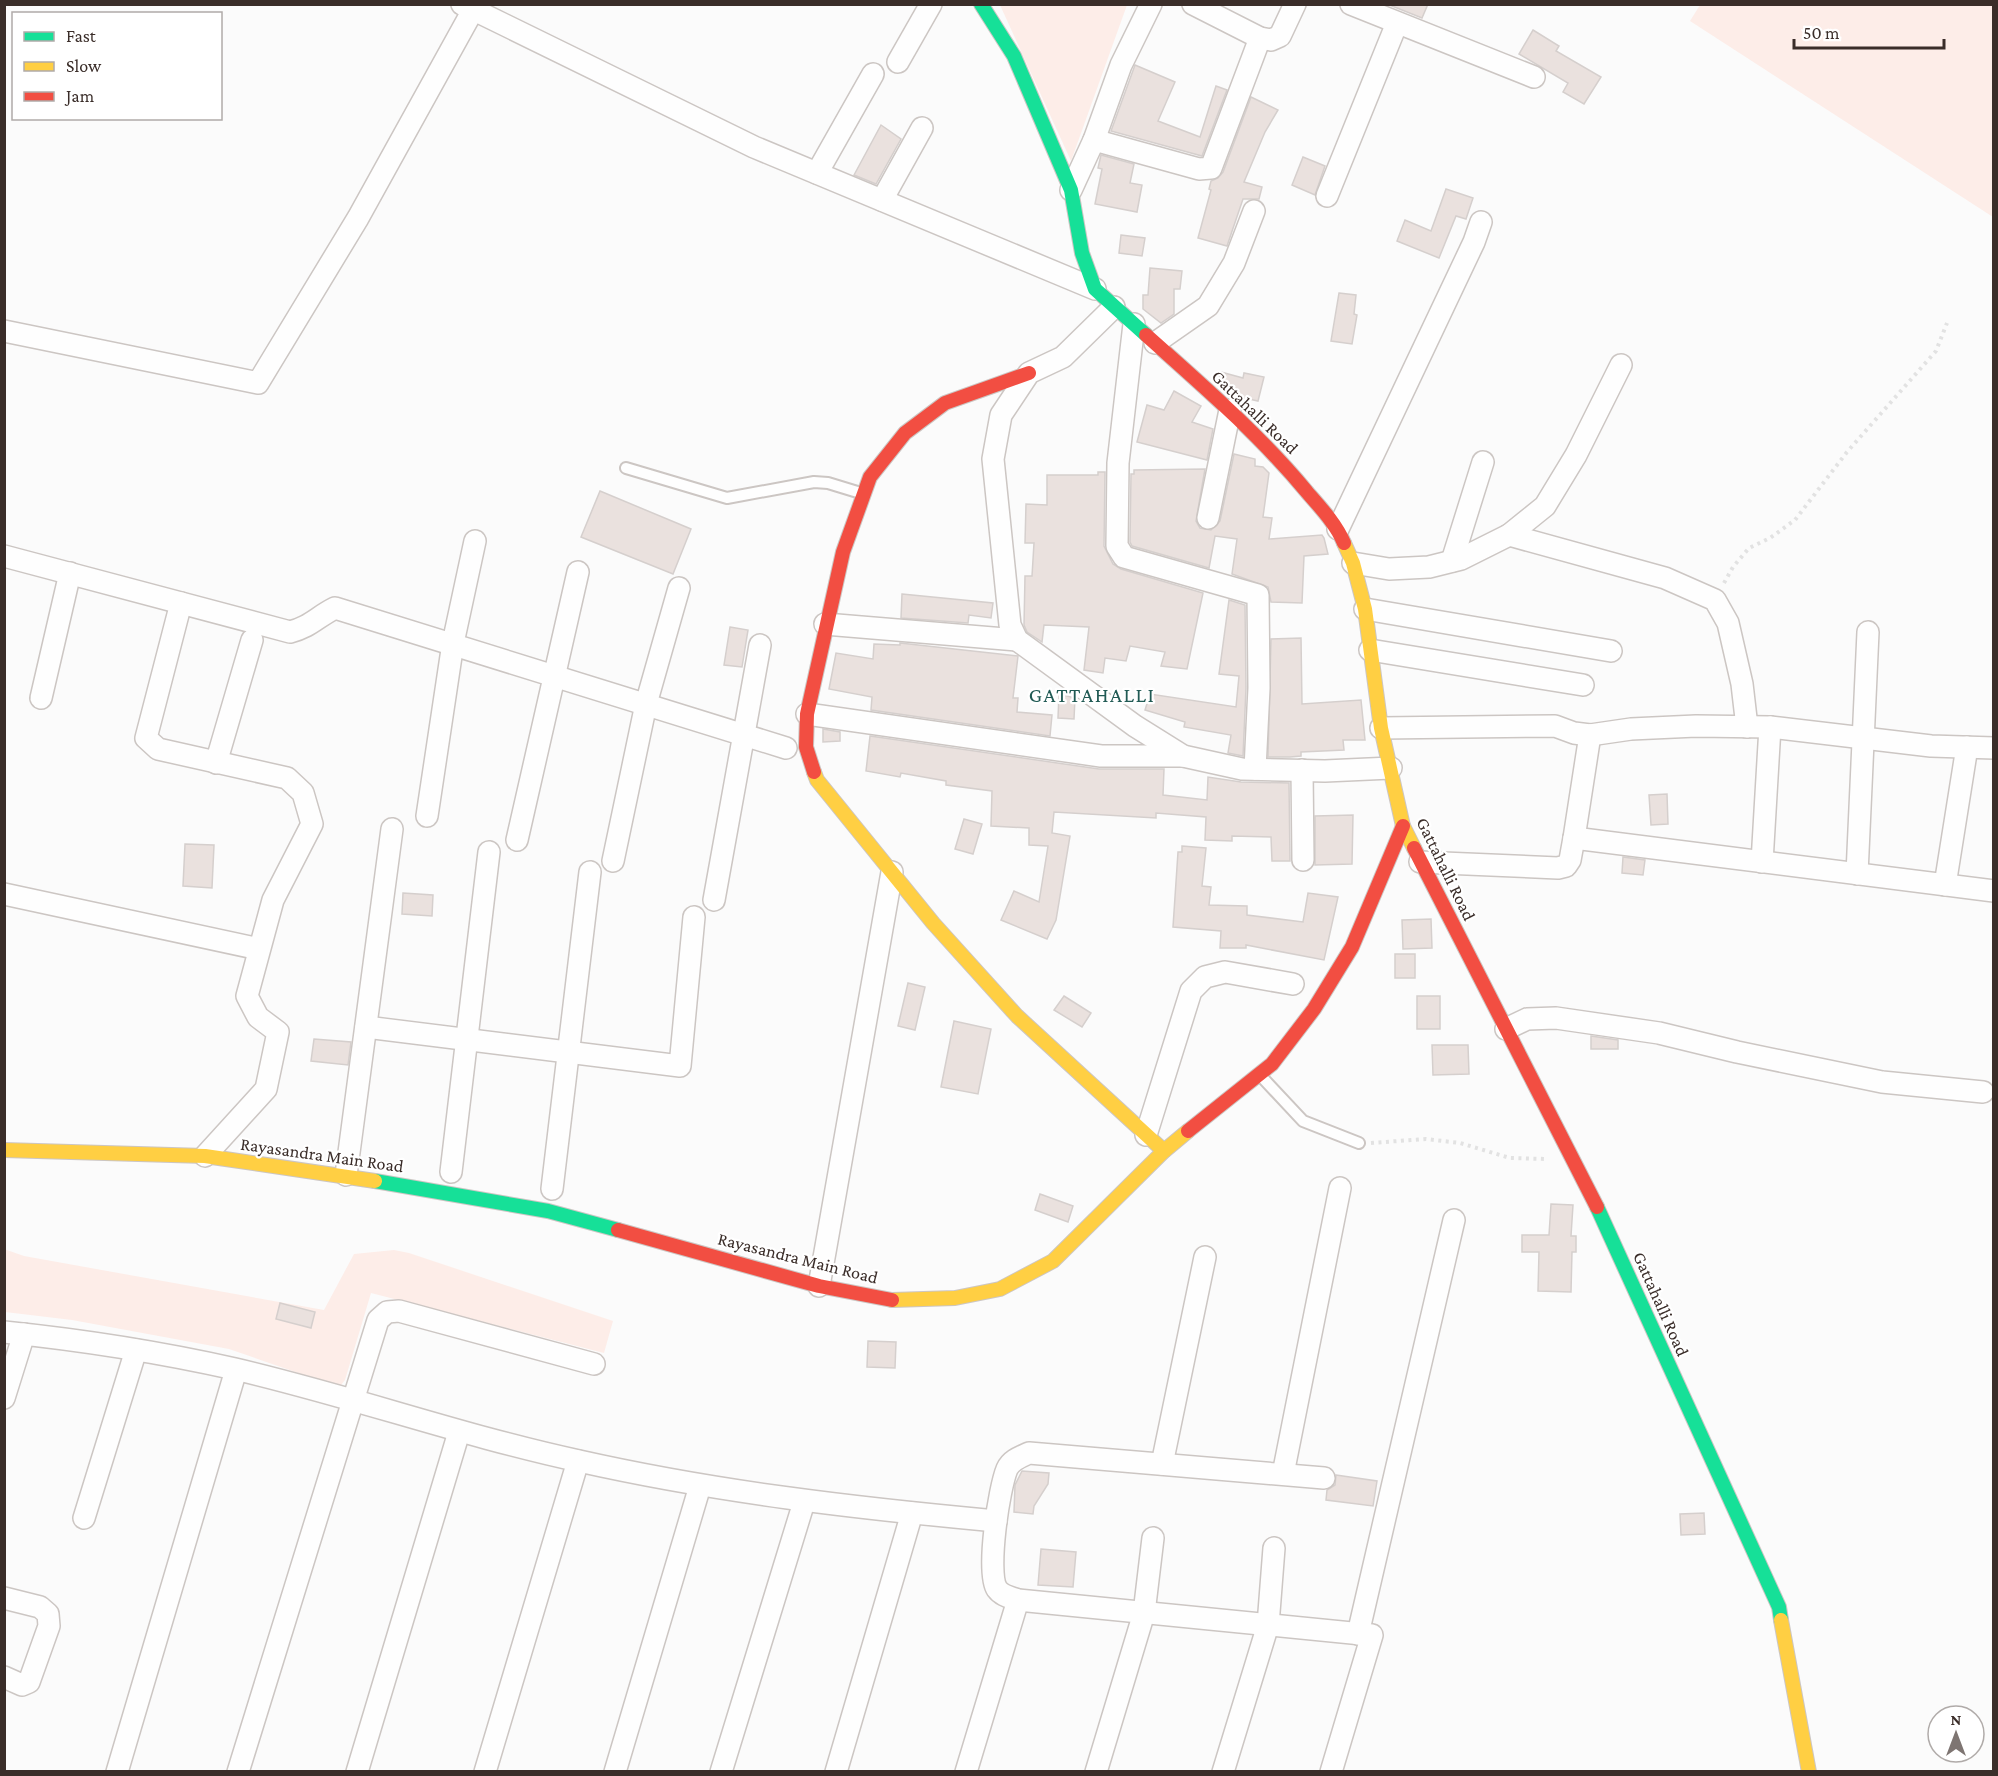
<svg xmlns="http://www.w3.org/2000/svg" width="1998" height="1776" viewBox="0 0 1998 1776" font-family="'Crimson Pro',serif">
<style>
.green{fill:#fdede8}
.building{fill:#eae1de;stroke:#d5cfcd;stroke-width:1.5}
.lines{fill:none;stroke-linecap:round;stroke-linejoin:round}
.lane-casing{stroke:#ccc6c3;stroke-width:14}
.street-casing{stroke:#ccc6c3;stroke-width:24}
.fast-casing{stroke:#ccc6c3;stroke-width:16}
.slow-casing{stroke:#ccc6c3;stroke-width:16}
.jam-casing{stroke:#ccc6c3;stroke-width:16}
.path{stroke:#e2e2e2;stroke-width:4;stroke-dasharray:3 4.5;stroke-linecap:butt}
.lane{stroke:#fefefe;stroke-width:10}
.street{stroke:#fefefe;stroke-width:21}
.fast{stroke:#16e098;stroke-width:14}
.slow{stroke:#ffcf43;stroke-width:14}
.jam{stroke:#f24e42;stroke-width:14}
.labels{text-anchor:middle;stroke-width:4.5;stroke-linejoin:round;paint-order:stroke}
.street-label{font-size:18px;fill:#3a2d29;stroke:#fff}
.quarter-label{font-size:21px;letter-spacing:1.5px;fill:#215a54;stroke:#fff}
</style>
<rect width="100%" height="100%" fill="#fbfbfb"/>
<g class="green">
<polygon points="1000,5 1127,5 1071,161"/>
<polygon points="1700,5 1993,5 1993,217 1690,21"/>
<polygon points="4,1249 24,1256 324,1310 354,1254 394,1250 409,1253 613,1321 604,1353 371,1293 345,1380 341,1385 333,1385 229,1349 72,1320 5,1312"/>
</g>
<g class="building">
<polygon points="1387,4 1428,4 1422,18"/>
<polygon points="1533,30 1559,46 1556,51 1601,77 1584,104 1563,92 1568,83 1519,54"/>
<polygon points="1135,65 1175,82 1158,121 1200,137 1216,86 1227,90 1202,156 1111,131"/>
<polygon points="1251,97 1278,110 1265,132 1244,182 1262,187 1259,199 1243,199 1227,246 1198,238 1211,190 1209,189 1211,181 1218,178 1223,172"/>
<polygon points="881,125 901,139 876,184 854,175"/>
<polygon points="1101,155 1134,164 1130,183 1142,185 1137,212 1095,204 1102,169 1098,168"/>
<polygon points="1303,157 1325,166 1315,195 1292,185"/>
<polygon points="1446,189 1473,198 1466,219 1456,216 1439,258 1397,241 1405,220 1431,231"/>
<polygon points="1121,235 1145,238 1142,256 1119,253"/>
<polygon points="1150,268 1182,271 1180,289 1174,289 1174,314 1161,323 1143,309 1143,295 1148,295"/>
<polygon points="1339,293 1356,295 1354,314 1357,315 1352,344 1331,341"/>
<polygon points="1221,372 1243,378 1244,373 1264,377 1258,401 1240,397 1219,378"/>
<polygon points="1174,391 1201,406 1192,422 1213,429 1207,460 1137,442 1147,405 1164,410"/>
<polygon points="1234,454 1255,459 1255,466 1263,467 1269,473 1263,517 1272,518 1269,539 1322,535 1324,538 1328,554 1304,556 1302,603 1271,602 1268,587 1232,574 1237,539 1215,536 1209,568 1132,546 1130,542 1131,474 1134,474 1134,470 1205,469 1196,521 1200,528 1211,530 1220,521"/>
<polygon points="1098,472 1105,472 1104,546 1113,564 1121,569 1203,593 1187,669 1161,666 1165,652 1130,646 1126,661 1105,658 1103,673 1084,670 1089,627 1044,625 1042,642 1027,632 1024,625 1025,576 1032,576 1034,543 1025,543 1026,504 1047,505 1047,475 1098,475"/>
<polygon points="600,491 691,529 673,574 581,537"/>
<polygon points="902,594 993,603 991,618 969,615 968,623 901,618"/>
<polygon points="1229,600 1245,605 1246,688 1243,756 1228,753 1231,735 1184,727 1185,722 1145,710 1150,694 1236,707 1239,676 1219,674"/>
<polygon points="730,627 748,630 742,667 724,665"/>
<polygon points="1301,638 1302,704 1361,700 1365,740 1343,740 1344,750 1301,752 1301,756 1290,757 1268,757 1271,639"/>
<polygon points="900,643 1018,656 1013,698 1018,698 1017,712 1052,715 1050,736 871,710 872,697 829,689 836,653 873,659 874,644 900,645"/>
<polygon points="1059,694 1075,698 1074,719 1058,718"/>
<polygon points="823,729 840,732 840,741 823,742"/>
<polygon points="870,736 1099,769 1164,769 1163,795 1207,800 1208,777 1241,782 1289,783 1290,861 1272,861 1271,837 1232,836 1232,841 1205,840 1206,817 1156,813 1156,818 1054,812 1052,833 1070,836 1056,920 1047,939 1001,920 1014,891 1039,902 1048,846 1029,845 1029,828 991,826 992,791 946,785 946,781 901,773 900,777 866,771"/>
<polygon points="1667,794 1668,824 1651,825 1649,795"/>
<polygon points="1353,815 1352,864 1315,865 1315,816"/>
<polygon points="964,819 982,824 973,854 955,849"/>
<polygon points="185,844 214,845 212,888 183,886"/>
<polygon points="1182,846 1206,848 1202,886 1211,887 1209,905 1247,906 1247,915 1303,922 1308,893 1338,897 1324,960 1246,945 1246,948 1220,948 1221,931 1173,927 1178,852 1182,852"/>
<polygon points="1623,857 1645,860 1643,875 1622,873"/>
<polygon points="403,893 433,895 432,916 402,914"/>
<polygon points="1431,919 1432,948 1403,949 1402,920"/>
<rect x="1395" y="954" width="20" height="24"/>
<polygon points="908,983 925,987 915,1030 898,1026"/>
<polygon points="1064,996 1091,1013 1082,1027 1054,1010"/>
<rect x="1417" y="996" width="23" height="33"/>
<polygon points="954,1021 991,1029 978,1094 941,1087"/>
<polygon points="1591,1036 1618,1040 1618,1049 1591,1049"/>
<polygon points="314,1039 351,1042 348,1065 311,1061"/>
<polygon points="1432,1045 1468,1045 1469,1074 1433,1075"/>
<polygon points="1040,1194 1073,1206 1068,1222 1035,1210"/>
<polygon points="1551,1204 1573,1205 1571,1236 1576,1236 1576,1252 1572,1252 1571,1292 1538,1291 1539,1252 1522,1252 1522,1235 1549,1235"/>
<polygon points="280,1303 315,1312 311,1328 276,1319"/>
<polygon points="868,1341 896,1342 895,1368 867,1367"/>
<polygon points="1022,1471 1049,1473 1048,1484 1034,1506 1033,1514 1014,1512 1015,1485"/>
<polygon points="1336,1475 1377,1481 1373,1506 1326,1500 1327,1490 1335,1485"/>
<polygon points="1704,1513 1705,1534 1681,1535 1680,1514"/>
<polygon points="1041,1549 1076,1552 1073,1587 1038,1585"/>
</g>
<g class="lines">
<defs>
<g id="lane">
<polyline points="626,468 727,498 814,482 828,483 864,494"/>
<polyline points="1259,1074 1303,1121 1359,1143"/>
</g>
<g id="street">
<polyline points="462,4 754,147 1095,289"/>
<polyline points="1193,4 1260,38 1271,40 1280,36 1295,4"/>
<polyline points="1351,4 1534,77"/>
<polyline points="898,62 931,4"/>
<polyline points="1094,140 1199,169 1211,168 1260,38"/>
<polyline points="817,173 873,74"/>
<polyline points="1071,190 1094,140 1121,65 1151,4"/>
<polyline points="1327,196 1397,23"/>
<polyline points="882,200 922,128"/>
<polyline points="1114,307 1063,357 1029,373 1001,415 993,459 1010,625 1017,640 1135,726 1183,756 1242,769 1325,771 1391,768"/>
<polyline points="1134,324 1118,463 1117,546 1124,557 1258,595 1259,688 1255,769"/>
<polyline points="4,331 258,383 358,218 473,10"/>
<polyline points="1155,343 1208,306 1234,263 1254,211"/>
<polyline points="1208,518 1230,410"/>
<polyline points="1338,529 1474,242 1481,222"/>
<polyline points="1509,535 1665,578 1715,600 1728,623 1742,684 1747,727"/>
<path d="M4,556L290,632C310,627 317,617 335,608L786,748"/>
<polyline points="1452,561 1483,462"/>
<polyline points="1353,563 1389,569 1429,567 1461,559 1509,535 1545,506 1576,455 1621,365"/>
<polyline points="181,603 146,738 158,749 287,778 303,793 312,824 273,900 247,996 258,1017 278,1032 266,1089 205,1156"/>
<polyline points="1365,609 1611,651"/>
<polyline points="825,624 1017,640"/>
<polyline points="1370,650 1583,685"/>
<polyline points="41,698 70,573"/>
<polyline points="807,714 1101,756 1183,756"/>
<polyline points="1381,728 1555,726 1574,733 1590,735 1631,729 1696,726 1770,727 1931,746 1994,748"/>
<polyline points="216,763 252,640"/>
<polyline points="1302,770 1303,860"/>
<polyline points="427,816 453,643 475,541"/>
<polyline points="1574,838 1590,735"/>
<polyline points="517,840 578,572"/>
<polyline points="613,861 646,704 679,588"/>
<polyline points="1420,862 1558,868 1566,866 1570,860 1574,838 1994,891"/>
<polyline points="1762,862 1770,727"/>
<polyline points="1857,874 1868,632"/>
<polyline points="1945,885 1967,747"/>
<polyline points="4,894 259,949"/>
<polyline points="714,900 760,645"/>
<polyline points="366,1027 680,1066 694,917"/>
<polyline points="1506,1029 1527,1019 1556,1018 1659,1033 1737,1052 1882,1082 1983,1092"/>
<polyline points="1146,1135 1191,991 1205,977 1225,972 1293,984"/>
<polyline points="451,1172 489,852"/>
<polyline points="346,1175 392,829"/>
<polyline points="552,1189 590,872"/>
<polyline points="819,1286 892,872"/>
<path d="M4,1332C82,1340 159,1352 235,1369C351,1396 463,1436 579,1461C717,1492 855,1508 996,1521"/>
<polyline points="4,1398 24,1334"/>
<polyline points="1162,1464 1205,1257"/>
<polyline points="1283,1474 1340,1188"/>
<path d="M1324,1478L1029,1453C1020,1457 1011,1460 1007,1469C999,1488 986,1573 997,1589C1002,1596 1010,1597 1018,1600L1372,1635L1331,1772"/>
<polyline points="84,1518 136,1350"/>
<polyline points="4,1598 40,1607 48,1614 49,1626 29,1682 22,1685 4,1677"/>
<polyline points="1358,1634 1454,1220"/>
<polyline points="117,1772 236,1370"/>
<polyline points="238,1772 378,1320 387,1312 399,1311 594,1364"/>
<polyline points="357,1772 459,1432"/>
<polyline points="485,1772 578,1461"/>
<polyline points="615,1772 700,1486"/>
<polyline points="721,1772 804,1502"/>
<polyline points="836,1772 912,1513"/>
<polyline points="966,1772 1018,1600"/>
<polyline points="1096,1772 1144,1613 1153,1538"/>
<polyline points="1223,1772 1268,1625 1274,1548"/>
</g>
<g id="fast">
<polyline points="981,4 1014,56 1071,190 1082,253 1095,289 1146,335"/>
<polyline points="375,1181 548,1211 618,1230"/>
<polyline points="1597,1207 1779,1607 1781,1620"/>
</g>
<g id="slow">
<polyline points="1344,543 1353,563 1365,609 1381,728 1403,826 1414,848"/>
<polyline points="814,772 817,780 933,923 1017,1016 1164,1151"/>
<polyline points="4,1150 205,1156 375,1181"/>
<polyline points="892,1300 955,1298 1000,1289 1053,1261 1164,1151 1188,1131"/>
<polyline points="1781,1620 1809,1772"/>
</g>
<g id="jam">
<path d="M1146,335C1202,385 1259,434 1307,492C1321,508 1336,524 1344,543"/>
<polyline points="814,772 806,747 807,714 843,552 870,477 905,433 945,403 1029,373"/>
<polyline points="1414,848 1597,1207"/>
<polyline points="1188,1131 1272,1064 1314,1009 1352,947 1403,826"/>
<polyline points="618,1230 819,1286 892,1300"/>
</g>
</defs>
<use href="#lane" class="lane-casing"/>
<use href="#street" class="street-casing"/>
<use href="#fast" class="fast-casing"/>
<use href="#slow" class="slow-casing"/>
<use href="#jam" class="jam-casing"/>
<g class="path">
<polyline points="1724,583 1733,567 1749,548 1770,538 1795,520 1847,452 1936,351 1947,323"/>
<polyline points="1371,1143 1426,1139 1460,1143 1510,1158 1547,1159"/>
</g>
<use href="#lane" class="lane"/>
<use href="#street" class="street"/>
<use href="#fast" class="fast"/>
<use href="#slow" class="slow"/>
<use href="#jam" class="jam"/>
</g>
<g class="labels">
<g class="street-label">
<text transform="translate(1255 412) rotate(44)" y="6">Gattahalli Road</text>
<text transform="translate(1446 869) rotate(64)" y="6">Gattahalli Road</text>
<text transform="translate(322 1155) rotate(8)" y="6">Rayasandra Main Road</text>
<text transform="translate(798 1258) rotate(14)" y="6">Rayasandra Main Road</text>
<text transform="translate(1661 1304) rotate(66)" y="6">Gattahalli Road</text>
</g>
<g class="quarter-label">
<text x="1092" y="702">GATTAHALLI</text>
</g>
</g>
<rect width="1998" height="1776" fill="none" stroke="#3a2d29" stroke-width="12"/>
<rect x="12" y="12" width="210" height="108" fill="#ffffff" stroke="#b0aba9" stroke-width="1.5"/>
<rect x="24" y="32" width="30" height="9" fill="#16e098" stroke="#b0aba9" stroke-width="1.5"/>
<text x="66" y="42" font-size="18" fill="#3a2d29">Fast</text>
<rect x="24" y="62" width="30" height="9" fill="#ffcf43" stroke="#b0aba9" stroke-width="1.5"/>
<text x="66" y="72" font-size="18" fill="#3a2d29">Slow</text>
<rect x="24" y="92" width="30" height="9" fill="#f24e42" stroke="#b0aba9" stroke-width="1.5"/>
<text x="66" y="102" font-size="18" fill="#3a2d29">Jam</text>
<g transform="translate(1956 1734)"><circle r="28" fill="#ffffff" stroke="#b0aba9" stroke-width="1.5"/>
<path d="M0-4.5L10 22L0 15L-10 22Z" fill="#7e7572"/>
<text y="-9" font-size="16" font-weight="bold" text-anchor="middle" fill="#3a2d29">N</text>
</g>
<path d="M1794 39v9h150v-9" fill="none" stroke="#3a2d29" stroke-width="3"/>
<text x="1803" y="39" font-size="18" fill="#3a2d29" stroke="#ffffff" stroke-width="4.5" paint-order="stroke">50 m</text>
</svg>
